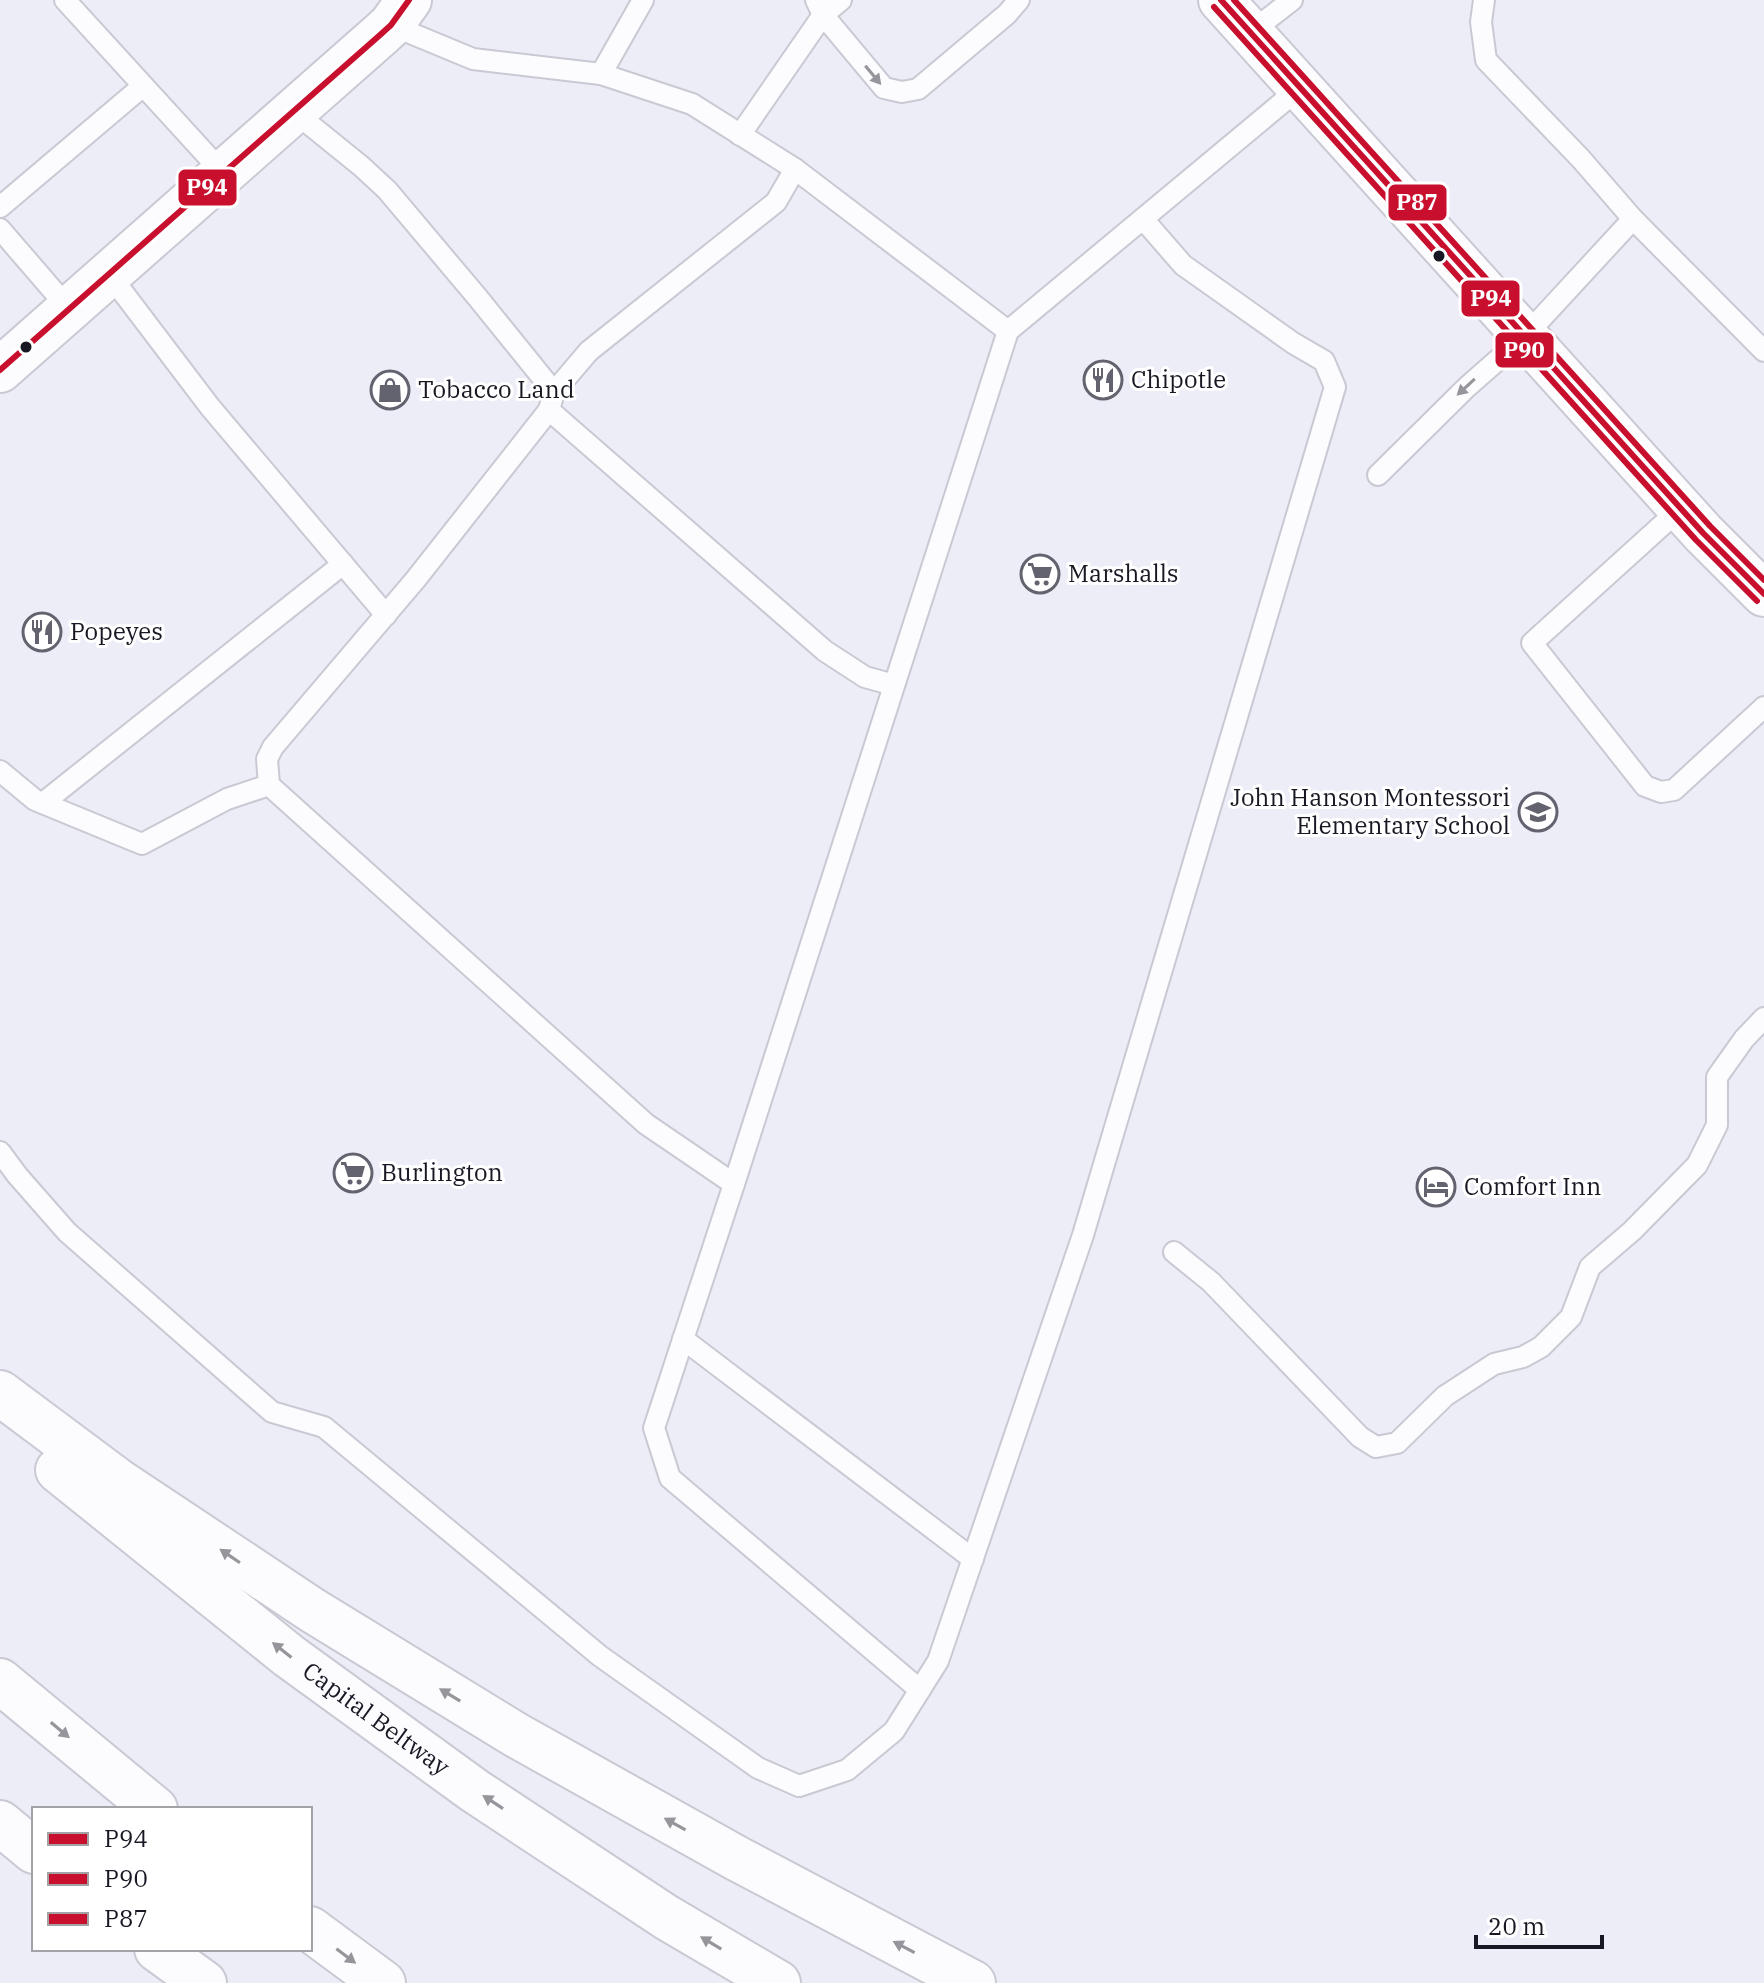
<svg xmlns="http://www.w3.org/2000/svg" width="1764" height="1983" viewBox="0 0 1764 1983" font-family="'IBM Plex Serif',serif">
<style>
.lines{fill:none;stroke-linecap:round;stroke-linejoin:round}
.service-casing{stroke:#c9c9d4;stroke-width:24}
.secondary-casing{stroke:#c9c9d4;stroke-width:48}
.primary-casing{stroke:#c9c9d4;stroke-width:48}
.motorway-casing{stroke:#c9c9d4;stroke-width:48}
.service{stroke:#fcfcfe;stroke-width:20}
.secondary{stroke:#fcfcfe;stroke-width:44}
.primary{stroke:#fcfcfe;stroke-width:44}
.motorway{stroke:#fcfcfe;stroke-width:44}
.bus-1-casing{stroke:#fff;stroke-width:12}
.bus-2-casing{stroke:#fff;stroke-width:12}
.bus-3-casing{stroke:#fff;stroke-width:12}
.bus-1{stroke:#c8102e;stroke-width:6}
.bus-2{stroke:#c8102e;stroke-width:6}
.bus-3{stroke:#c8102e;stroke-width:6}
.oneway{fill:#95959b}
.bus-dot{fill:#171823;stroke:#fff;stroke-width:3}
.labels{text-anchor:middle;stroke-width:6;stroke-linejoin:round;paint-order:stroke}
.poi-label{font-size:24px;fill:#171823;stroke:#fff;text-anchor:start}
.street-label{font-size:24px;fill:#171823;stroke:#fff}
.line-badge{stroke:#fff;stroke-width:3}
.badge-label{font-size:22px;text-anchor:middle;font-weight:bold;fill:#fff}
</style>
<rect width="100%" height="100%" fill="#ededf8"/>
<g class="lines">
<defs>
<g id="service">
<polyline points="65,0 223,173"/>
<polyline points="816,0 823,15 884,88 902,92 918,89 1007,14 1019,0"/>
<polyline points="1484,0 1481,22 1486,60 1581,159 1633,219 1764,351"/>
<polyline points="391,25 473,59 601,74 692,104 795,169 1008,331"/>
<polyline points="1251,32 1292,0"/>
<polyline points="601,74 643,0"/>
<polyline points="293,111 361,166 387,190 478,298 554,392"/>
<polyline points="740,135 823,15 841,0"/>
<polyline points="795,169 776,202 589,351 554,392 549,410 825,651 865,677 894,685"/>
<polyline points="0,207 143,86"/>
<polyline points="0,229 69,309"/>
<polyline points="109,274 210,407 386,615"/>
<polyline points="1378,475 1467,387 1525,336 1633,219"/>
<polyline points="1681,508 1532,643 1645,786 1661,792 1674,790 1764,707"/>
<polyline points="0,771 35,800 142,844 227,799 269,785 646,1124 734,1184 1008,331 1301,87"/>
<polyline points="269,785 267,759 273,747 416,579 549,410"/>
<polyline points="43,803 343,564"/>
<polyline points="0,1152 17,1175 67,1232 272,1412 324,1427 600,1656 758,1768 799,1786 847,1770 894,1731 938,1661 1083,1235 1335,387 1324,361 1293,343 1183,265 1143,219"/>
<polyline points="734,1184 654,1428 670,1478 920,1690"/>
<polyline points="1174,1252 1211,1282 1360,1437 1376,1447 1397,1443 1445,1396 1494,1364 1523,1357 1541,1347 1571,1317 1590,1267 1632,1231 1697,1165 1717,1125 1717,1077 1744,1039 1764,1018"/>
<polyline points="683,1339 973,1559"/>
</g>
<polyline id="secondary" points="0,370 380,35 391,25 409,0"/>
<polyline id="primary" points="1221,0 1703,533 1764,594"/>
<g id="motorway">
<polyline points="0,1393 118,1481 312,1610 516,1735 738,1859 973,1983"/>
<path id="s1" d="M58,1470L289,1656L475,1791L666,1917L778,1983"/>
<polyline points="0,1681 155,1809"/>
<polyline points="0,1823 34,1851"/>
<polyline points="310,1929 383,1983"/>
<polyline points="157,1949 204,1983"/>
</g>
</defs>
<use href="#service" class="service-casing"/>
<use href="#secondary" class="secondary-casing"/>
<use href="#primary" class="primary-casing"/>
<use href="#motorway" class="motorway-casing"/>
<use href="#service" class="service"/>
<use href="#secondary" class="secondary"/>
<use href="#primary" class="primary"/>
<use href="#motorway" class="motorway"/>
<defs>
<g id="bus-1">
<polyline points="1221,0 1703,533 1764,594"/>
<polyline points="0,370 380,35 391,25 409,0"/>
</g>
<polyline id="bus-2" points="1214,7 1696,540 1757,601"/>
<polyline id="bus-3" points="1234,0 1710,526 1764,580"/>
</defs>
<use href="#bus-1" class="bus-1-casing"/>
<use href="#bus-2" class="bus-2-casing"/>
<use href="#bus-3" class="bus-3-casing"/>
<use href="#bus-1" class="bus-1"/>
<use href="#bus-2" class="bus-2"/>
<use href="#bus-3" class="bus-3"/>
</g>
<defs><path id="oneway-solid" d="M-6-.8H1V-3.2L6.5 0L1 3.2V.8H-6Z" transform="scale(2)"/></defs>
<g class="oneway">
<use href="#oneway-solid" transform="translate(873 75) rotate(50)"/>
<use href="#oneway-solid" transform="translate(1466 387) rotate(137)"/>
<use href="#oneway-solid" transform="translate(230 1556) rotate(-146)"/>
<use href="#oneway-solid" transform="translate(282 1650) rotate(-142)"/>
<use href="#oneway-solid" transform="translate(450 1695) rotate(-149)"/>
<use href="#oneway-solid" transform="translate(60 1730) rotate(40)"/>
<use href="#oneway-solid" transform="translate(493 1802) rotate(-147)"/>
<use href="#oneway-solid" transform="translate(675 1824) rotate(-151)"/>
<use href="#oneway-solid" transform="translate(711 1943) rotate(-149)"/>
<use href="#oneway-solid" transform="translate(904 1947) rotate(-152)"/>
<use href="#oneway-solid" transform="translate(346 1956) rotate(37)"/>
</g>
<defs>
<symbol id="restaurant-ring" viewBox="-11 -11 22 22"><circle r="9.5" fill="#fff" stroke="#62636e" stroke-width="1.5"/><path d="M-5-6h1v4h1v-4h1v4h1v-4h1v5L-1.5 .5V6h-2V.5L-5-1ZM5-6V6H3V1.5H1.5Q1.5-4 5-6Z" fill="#62636e"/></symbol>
<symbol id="shop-ring" viewBox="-11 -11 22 22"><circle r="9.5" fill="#fff" stroke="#62636e" stroke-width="1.5"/><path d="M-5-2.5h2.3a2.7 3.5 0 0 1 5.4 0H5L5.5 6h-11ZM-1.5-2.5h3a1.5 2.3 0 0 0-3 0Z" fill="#62636e"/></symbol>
<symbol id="supermarket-ring" viewBox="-11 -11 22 22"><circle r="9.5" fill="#fff" stroke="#62636e" stroke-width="1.5"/><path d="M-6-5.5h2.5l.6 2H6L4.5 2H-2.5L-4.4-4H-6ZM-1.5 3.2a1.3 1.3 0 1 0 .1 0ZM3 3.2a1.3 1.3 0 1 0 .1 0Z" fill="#62636e"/></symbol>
<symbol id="school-ring" viewBox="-11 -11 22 22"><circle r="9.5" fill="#fff" stroke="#62636e" stroke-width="1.5"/><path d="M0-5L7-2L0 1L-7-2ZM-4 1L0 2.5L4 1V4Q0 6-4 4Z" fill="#62636e"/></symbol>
<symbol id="hotel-ring" viewBox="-11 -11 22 22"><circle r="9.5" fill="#fff" stroke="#62636e" stroke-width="1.5"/><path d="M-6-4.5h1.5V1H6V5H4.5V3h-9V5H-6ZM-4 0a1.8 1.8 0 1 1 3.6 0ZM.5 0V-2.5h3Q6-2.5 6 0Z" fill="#62636e"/></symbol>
</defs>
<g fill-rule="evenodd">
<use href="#restaurant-ring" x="1081" y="358" width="44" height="44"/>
<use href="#shop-ring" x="368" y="368" width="44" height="44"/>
<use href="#supermarket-ring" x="1018" y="552" width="44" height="44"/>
<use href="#restaurant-ring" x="20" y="610" width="44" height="44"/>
<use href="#school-ring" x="1516" y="790" width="44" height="44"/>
<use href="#supermarket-ring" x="331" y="1151" width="44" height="44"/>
<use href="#hotel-ring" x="1414" y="1165" width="44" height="44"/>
</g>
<g class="bus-dot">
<circle cx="1439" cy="256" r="7"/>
<circle cx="26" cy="347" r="7"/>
</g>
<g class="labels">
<g class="poi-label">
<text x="1131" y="388">Chipotle</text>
<text x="418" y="398">Tobacco Land</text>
<text x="1068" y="582">Marshalls</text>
<text x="70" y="640">Popeyes</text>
<text x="1510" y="806" text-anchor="end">John Hanson Montessori<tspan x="1510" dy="28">Elementary School</tspan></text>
<text x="381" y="1181">Burlington</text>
<text x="1464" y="1195">Comfort Inn</text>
</g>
<g class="street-label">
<text dy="8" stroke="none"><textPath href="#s1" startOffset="404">Capital Beltway</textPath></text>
</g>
</g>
<g class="line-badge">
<rect x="177" y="168" width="61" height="39" rx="8" fill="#c8102e"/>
<rect x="1387" y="183" width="61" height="39" rx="8" fill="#c8102e"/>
<rect x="1460" y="279" width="61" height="39" rx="8" fill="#c8102e"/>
<rect x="1494" y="331" width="61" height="38" rx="8" fill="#c8102e"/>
</g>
<g class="badge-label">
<text x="207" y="195">P94</text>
<text x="1417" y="210">P87</text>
<text x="1491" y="306">P94</text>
<text x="1524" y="358">P90</text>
</g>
<rect x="32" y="1807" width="280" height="144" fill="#ffffff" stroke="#a2a3a7" stroke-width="2"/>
<rect x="48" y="1833" width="40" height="12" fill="#c8102e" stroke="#a2a3a7" stroke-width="2"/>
<text x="104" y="1847" font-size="24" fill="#171823">P94</text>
<rect x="48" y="1873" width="40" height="12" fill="#c8102e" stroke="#a2a3a7" stroke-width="2"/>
<text x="104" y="1887" font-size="24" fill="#171823">P90</text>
<rect x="48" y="1913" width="40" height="12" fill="#c8102e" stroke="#a2a3a7" stroke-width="2"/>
<text x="104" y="1927" font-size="24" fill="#171823">P87</text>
<path d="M1476 1935v12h126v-12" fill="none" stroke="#171823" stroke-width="4"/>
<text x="1488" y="1935" font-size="24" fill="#171823" stroke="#ffffff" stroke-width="6" paint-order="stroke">20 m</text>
</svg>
